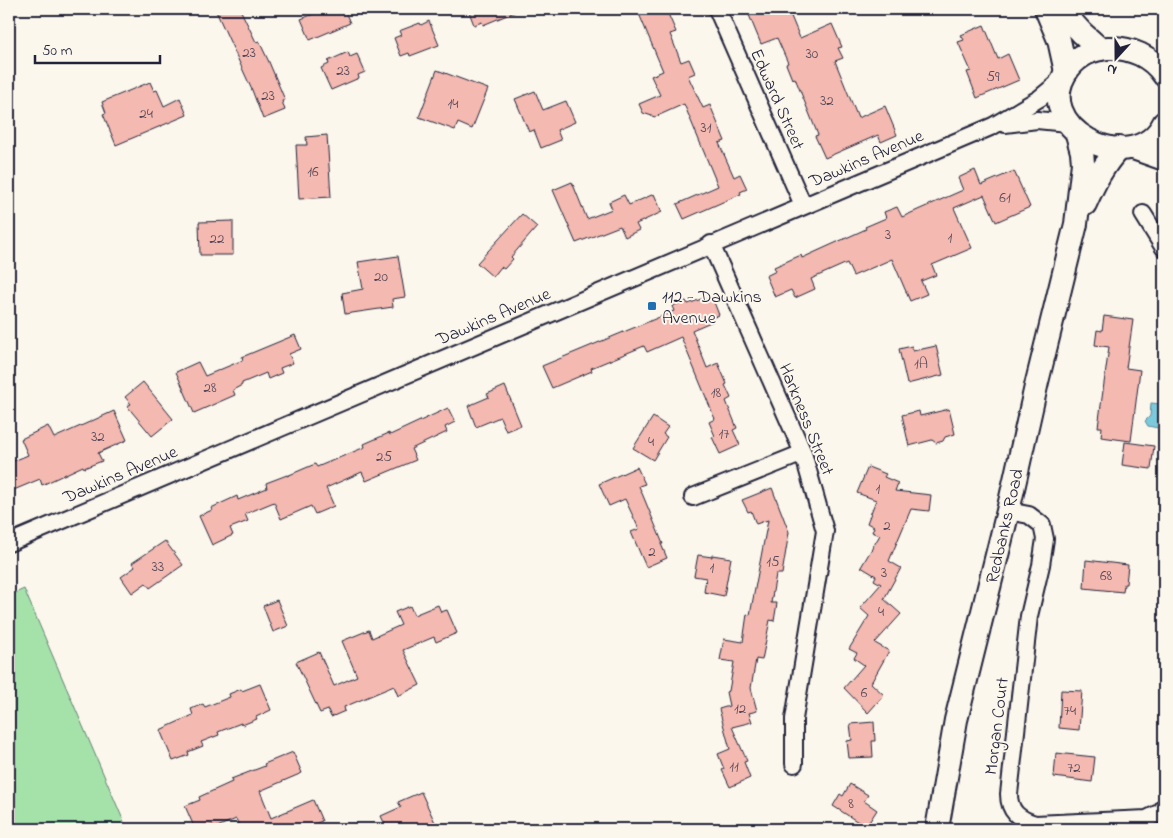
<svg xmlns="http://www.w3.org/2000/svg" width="1173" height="838" viewBox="0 0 1173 838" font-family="'Indie Flower',sans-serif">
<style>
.green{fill:#a5e2aa;stroke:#648272}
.water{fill:#7cc9db;stroke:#58869b}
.building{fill:#f4b9b0;stroke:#22223b}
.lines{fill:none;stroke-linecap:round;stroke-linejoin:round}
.minor-casing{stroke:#22223b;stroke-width:20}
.secondary-casing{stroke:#22223b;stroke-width:26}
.minor{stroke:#fbf7ec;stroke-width:16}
.secondary{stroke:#fbf7ec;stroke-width:22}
.poi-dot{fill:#1f6fb2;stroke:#fbf7ec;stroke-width:2}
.labels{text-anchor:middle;stroke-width:4;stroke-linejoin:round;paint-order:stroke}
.number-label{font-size:15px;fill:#564858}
.street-label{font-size:18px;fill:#22223b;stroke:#fbf7ec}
.poi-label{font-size:18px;fill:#22223b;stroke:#fbf7ec;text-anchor:start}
</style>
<rect width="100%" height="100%" fill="#fbf7ec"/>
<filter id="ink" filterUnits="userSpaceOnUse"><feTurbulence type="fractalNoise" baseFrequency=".02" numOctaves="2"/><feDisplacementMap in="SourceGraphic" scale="10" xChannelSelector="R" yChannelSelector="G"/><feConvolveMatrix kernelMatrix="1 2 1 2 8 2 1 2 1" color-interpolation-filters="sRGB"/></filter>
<g filter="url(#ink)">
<polygon class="green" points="24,589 127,829 9,829 9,596"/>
<polygon class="water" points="1151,403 1161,404 1161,417 1158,428 1148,426 1145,421 1150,416"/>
<g class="building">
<polygon points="215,9 240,9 256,42 259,41 269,62 285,100 282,101 285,110 263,119 252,90"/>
<polygon points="326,9 344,9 350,23 310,40 301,19"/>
<polygon points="468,9 522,9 483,25 482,22 474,25"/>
<polygon points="637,9 666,9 676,32 670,34 681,62 689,59 695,73 688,76 703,108 710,105 725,141 719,143 734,177 740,174 747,189 740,192 741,194 684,219 677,204 718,186 684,104 655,117 643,113 639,104 660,95 651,76 663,71"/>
<polygon points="753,9 788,9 800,38 832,24 842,47 838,48 843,58 835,61 858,118 885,106 897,135 881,142 878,135 825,158 815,136 818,135 795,78 792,79 786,64 788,63 777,38 761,44 749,15 755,13"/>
<polygon points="429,21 439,45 410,56 409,53 401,56 394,38 401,35 399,31 420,23 421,25"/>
<polygon points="984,25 998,59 1008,54 1019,80 977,98 967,72 971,71 958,42 964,40 961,35"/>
<polygon points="348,52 350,57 357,54 365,72 358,75 359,78 331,90 321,68 329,64 328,61"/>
<polygon points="437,70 488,89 472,129 458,123 455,130 419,117"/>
<polygon points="150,82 154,91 157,90 164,106 180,98 187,115 116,145 103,114 106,113 102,102"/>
<polygon points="535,91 543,110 566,101 575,122 557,130 561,140 541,148 534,130 529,132 515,99"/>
<polygon points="327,135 331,197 299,199 296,145 307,145 306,137"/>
<polygon points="975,170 981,185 1014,171 1030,207 996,222 984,195 954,208 972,248 932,265 936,275 921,281 927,294 910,301 892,259 853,276 847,263 811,279 815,289 795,298 791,290 775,297 766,276 776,271 774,267 801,255 802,258 866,229 865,227 886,218 884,212 897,207 902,217 963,190 958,178"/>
<polygon points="572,182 587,219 612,209 609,202 624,195 629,205 654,194 662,212 636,224 639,230 625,237 620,226 576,243 553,190"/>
<polygon points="522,214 537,227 511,257 513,259 504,269 501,267 493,277 477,263"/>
<polygon points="233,221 233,255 200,255 199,222"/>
<polygon points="398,256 405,297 392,299 393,307 345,314 342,293 363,289 358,262"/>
<polygon points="712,297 719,315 712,318 713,321 692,330 707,368 718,363 727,384 725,385 731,398 726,401 737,428 733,430 740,445 720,454 712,437 715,436 709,422 715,419 681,337 647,352 644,346 591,368 592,371 552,388 542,366 674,311 672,306 686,301 688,304 704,298 705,300"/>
<polygon points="1104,316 1133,320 1126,368 1140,370 1131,441 1101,437 1102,427 1098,427 1109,347 1095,345 1097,330 1102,331"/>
<polygon points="295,335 301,349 289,354 293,363 280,368 282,373 268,379 266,373 242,383 242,385 233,390 235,395 194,413 176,372 198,362 205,376 243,360 242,357"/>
<polygon points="912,346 913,351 936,346 943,375 907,384 899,349"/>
<polygon points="143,382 173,419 152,436 127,406 131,404 125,397"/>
<polygon points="505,386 521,425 506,431 500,417 476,427 468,406 489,397 487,394"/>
<polygon points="448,408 455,422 445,427 447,432 411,449 416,460 366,481 362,472 326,488 334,506 315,514 311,506 281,519 274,502 245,514 248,521 230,528 233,535 212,545 199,516 212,510 211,508 237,496 238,500 267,488 266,483 287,475 287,476 315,464 317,467 365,447 364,444 389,433 390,435"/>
<polygon points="949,409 955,434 945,437 943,441 936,443 932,440 909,446 902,415 919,411 920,416"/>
<polygon points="114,411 127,440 98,453 102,461 84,468 83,466 42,485 40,479 9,492 9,463 28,455 21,439 48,426 54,438"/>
<polygon points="653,417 668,427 663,434 667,437 653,460 633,448"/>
<polygon points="1125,442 1154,446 1151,469 1122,465"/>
<polygon points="637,467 645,484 639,486 663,544 661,544 667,558 646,567 631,532 639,529 625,499 609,506 599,484"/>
<polygon points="868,467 886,474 884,477 898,483 895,491 931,495 929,511 911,509 889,561 901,568 884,599 901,614 875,643 889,651 871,683 884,695 868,713 844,688 864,665 854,658 857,653 849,649 869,616 860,608 881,584 874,580 876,576 861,567 880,535 872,532 874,527 867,523 876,500 857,493"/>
<polygon points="772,488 789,532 782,574 776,574 771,603 777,603 774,621 770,620 762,660 756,659 751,688 757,711 749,713 752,722 732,727 747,761 744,762 750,778 730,787 722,770 724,769 718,754 730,749 719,709 729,706 726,692 729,691 734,662 720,660 724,639 743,642 747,614 750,615 768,520 756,524 751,511 748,512 742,500"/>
<polygon points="165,541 183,565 150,588 146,583 132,593 121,577 135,567 132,563"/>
<polygon points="698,555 712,557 712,555 731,558 724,596 704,592 706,578 694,576"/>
<polygon points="1086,560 1128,565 1126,584 1124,584 1123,592 1084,588"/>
<polygon points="277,600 288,626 273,632 263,606"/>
<polygon points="438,605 441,612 447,610 457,633 436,642 434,637 403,650 420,685 398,696 394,686 344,707 345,711 331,717 328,710 320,713 296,662 319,652 334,686 357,676 342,641 369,630 372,638 401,625 395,612 410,606 414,615"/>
<polygon points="260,684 271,710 256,717 257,719 242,725 241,723 218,732 219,735 201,742 203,746 188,752 189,755 173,761 160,730 193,715 191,709 203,704 205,707 230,697 229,694 241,689 242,691"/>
<polygon points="1061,690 1082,691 1079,730 1059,728"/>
<polygon points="874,722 875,741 872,741 873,757 849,758 847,741 852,740 850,724"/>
<polygon points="293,752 302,773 260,791 271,818 313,800 322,821 302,829 241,829 236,819 215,828 213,825 203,829 195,829 185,806 200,800 199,797 232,782 231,779 265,766 264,764"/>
<polygon points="1056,753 1095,757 1092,782 1054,777"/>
<polygon points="850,784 868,795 864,801 877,810 866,827 833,806 840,794 843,796"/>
<polygon points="421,792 438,829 387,829 381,816 401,807 398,802"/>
</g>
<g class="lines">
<defs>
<g id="minor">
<polyline points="717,9 803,205"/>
<polyline points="1005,124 1037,120 1067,123"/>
<polyline points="1143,214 1164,248"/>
<polyline points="711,244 803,453 825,531 794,719 794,764"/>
<polyline points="693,497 803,453"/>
<path d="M1008,511L1029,515L1042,525L1045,539L1041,565L1029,616L1009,794C1009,812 1019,819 1035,824L1147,819L1161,812L1164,807"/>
<polyline points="9,543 993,126 1040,98 1063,79"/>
</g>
<g id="secondary">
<polyline points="1046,9 1059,40 1066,72"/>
<polyline points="1060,9 1082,33 1100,49"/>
<path d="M1164,75C1152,57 1131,47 1108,48C1093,49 1079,55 1069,68C1025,127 1134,183 1164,123"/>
<polyline points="1133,148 1164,159"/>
<path d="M1085,204C1094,184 1103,165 1119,148"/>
<polyline points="937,829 956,720 1008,511 1037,382 1076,224 1083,163 1082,152 1077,134"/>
</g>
</defs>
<use href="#minor" class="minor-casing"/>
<use href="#secondary" class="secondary-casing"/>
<use href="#minor" class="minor"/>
<use href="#secondary" class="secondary"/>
</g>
</g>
<rect class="poi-dot" x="647" y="301" width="10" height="10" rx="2.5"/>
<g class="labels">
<g class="number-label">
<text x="249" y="57">23</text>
<text x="812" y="58">30</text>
<text x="343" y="75">23</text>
<text x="993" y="81">59</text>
<text x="268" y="100">23</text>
<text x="827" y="105">32</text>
<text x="453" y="108">14</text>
<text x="146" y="118">24</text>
<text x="706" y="132">31</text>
<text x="313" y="176">16</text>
<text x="1005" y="202">61</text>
<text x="888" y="239">3</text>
<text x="950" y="242">1</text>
<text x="217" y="243">22</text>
<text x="381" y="281">20</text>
<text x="921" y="368">1A</text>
<text x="210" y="392">28</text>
<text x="716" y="397">18</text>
<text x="724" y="438">17</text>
<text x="98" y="441">32</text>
<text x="651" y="446">4</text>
<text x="384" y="461">25</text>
<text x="878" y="493">1</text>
<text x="887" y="530">2</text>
<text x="652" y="556">2</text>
<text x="773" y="566">15</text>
<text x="158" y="571">33</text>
<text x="712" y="572">1</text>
<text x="884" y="577">3</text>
<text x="1106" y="580">68</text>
<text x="881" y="616">4</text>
<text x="864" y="697">6</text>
<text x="740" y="713">12</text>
<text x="1070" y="715">74</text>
<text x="734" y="771">11</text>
<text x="1074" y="772">72</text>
<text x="851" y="808">8</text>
</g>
<g class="street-label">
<text transform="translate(778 99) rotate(66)" y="6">Edward Street</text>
<text transform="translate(866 158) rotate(-23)" y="6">Dawkins Avenue</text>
<text transform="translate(493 316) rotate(-23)" y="6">Dawkins Avenue</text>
<text transform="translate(807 419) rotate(68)" y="6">Harkness Street</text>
<text transform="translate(120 474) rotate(-23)" y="6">Dawkins Avenue</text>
<text transform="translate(1004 526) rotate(-77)" y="6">Redbanks Road</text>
<text transform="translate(996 726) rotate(-83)" y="6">Morgan Court</text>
</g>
<g class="poi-label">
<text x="662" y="302">112 - Dawkins<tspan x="662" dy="21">Avenue</tspan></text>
</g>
</g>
<rect width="1173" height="838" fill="none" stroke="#fbf7ec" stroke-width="30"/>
<rect x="15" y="15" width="1143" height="808" fill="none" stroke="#22223b" stroke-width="2" filter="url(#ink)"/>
<g transform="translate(1116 58) rotate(201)" stroke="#fbf7ec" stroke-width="4" paint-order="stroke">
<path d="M0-4L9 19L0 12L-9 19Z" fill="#22223b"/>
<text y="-8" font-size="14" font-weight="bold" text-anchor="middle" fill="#22223b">N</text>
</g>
<path d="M35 55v8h125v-8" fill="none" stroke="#22223b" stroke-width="2.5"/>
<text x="42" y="55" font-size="15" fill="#22223b" stroke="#fbf7ec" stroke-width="4" paint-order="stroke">50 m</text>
</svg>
